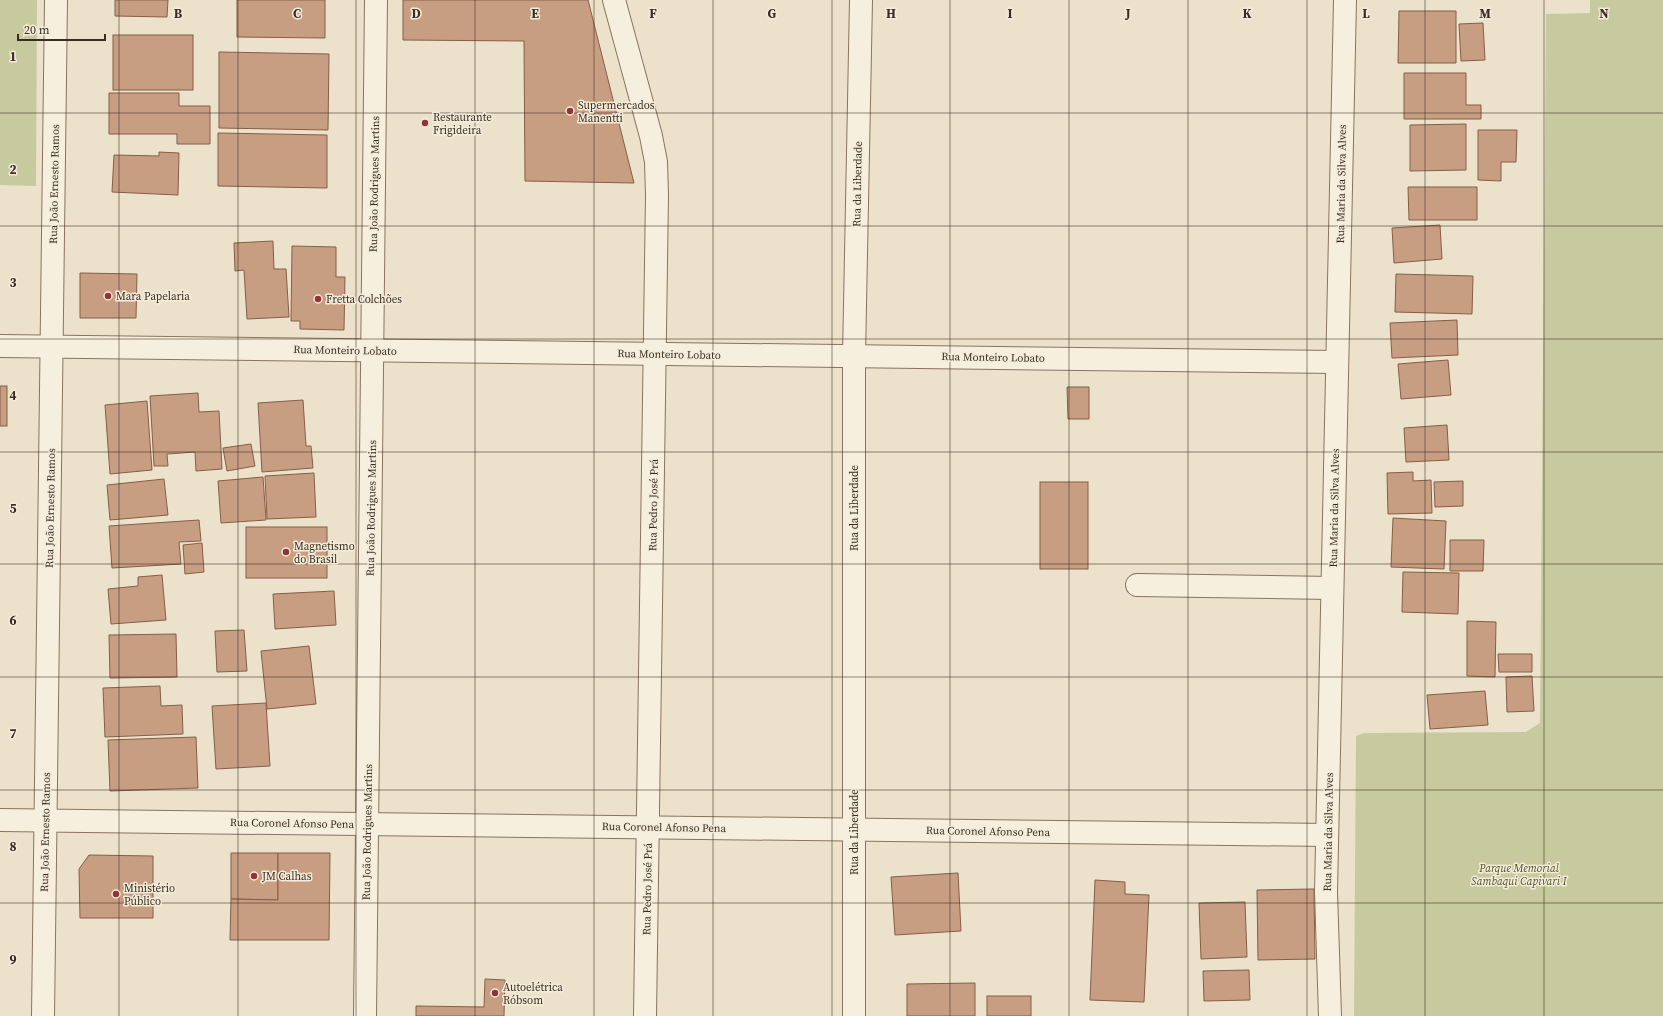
<svg xmlns="http://www.w3.org/2000/svg" width="1663" height="1016" viewBox="0 0 1663 1016" font-family="'Source Serif 4',serif">
<style>
.green{fill:#c6ca9e}
.building{fill:#c89e82;stroke:#855e46}
.lines{fill:none;stroke-linecap:round;stroke-linejoin:round}
.minor-casing{stroke:#88745f;stroke-width:24}
.tertiary-casing{stroke:#88745f;stroke-width:24}
.minor{stroke:#f7efdd;stroke-width:22}
.tertiary{stroke:#f7efdd;stroke-width:22}
.grid{fill:none;stroke:#392d22;stroke-width:1;stroke-opacity:0.55}
.poi-dot{fill:#933335;stroke:#f4ecd9;stroke-width:1.5}
.labels{text-anchor:middle;stroke-width:3;stroke-linejoin:round;paint-order:stroke}
.poi-label{font-size:11px;fill:#392d22;stroke:#f4ecd9;text-anchor:start}
.street-label{font-size:11px;fill:#392d22;stroke:#f4ecd9}
.park-label{font-size:11px;font-style:italic;fill:#4a5429;stroke:#f4ecd9}
.grid-label{font-size:13px;text-anchor:middle;font-weight:bold;fill:#392d22;stroke:#f4ecd9;stroke-width:3;stroke-linejoin:round;paint-order:stroke}
</style>
<rect width="100%" height="100%" fill="#ece1ca"/>
<g class="green">
<polygon points="0,0 37,0 36,186 0,185"/>
<polygon points="1590,0 1663,0 1663,1016 1354,1016 1356,736 1364,733 1526,732 1540,723 1546,14 1590,13"/>
</g>
<g class="building">
<polygon points="115,0 168,0 167,17 115,16"/>
<polygon points="237,0 325,0 325,38 237,37"/>
<polygon points="403,0 588,0 634,183 525,181 524,41 403,40"/>
<polygon points="1399,11 1456,11 1456,63 1398,63"/>
<polygon points="1483,23 1485,60 1461,61 1459,24"/>
<rect x="113" y="35" width="80" height="55"/>
<polygon points="219,52 329,54 328,130 219,128"/>
<polygon points="1404,73 1466,73 1466,105 1481,105 1481,119 1404,119"/>
<polygon points="109,93 179,93 179,106 210,106 210,144 177,144 177,134 109,134"/>
<polygon points="1466,124 1466,170 1410,171 1410,125"/>
<polygon points="1478,130 1517,130 1516,162 1501,162 1501,181 1478,180"/>
<polygon points="218,133 327,135 327,188 218,186"/>
<polygon points="159,152 179,153 178,195 112,192 114,155 159,156"/>
<polygon points="1408,187 1477,187 1477,220 1409,220"/>
<polygon points="1440,225 1442,259 1394,263 1392,228"/>
<polygon points="273,241 274,269 286,269 289,317 247,319 244,270 235,271 234,243"/>
<polygon points="292,246 336,247 336,277 345,277 344,330 300,329 300,321 291,321"/>
<polygon points="80,273 137,274 136,318 80,318"/>
<polygon points="1396,274 1473,276 1472,314 1395,312"/>
<polygon points="1457,320 1458,355 1392,358 1390,323"/>
<polygon points="1448,360 1451,395 1401,399 1398,364"/>
<rect x="0" y="386" width="7" height="40"/>
<polygon points="1067,387 1089,387 1089,419 1068,419"/>
<polygon points="198,393 199,412 219,411 222,469 196,471 195,452 167,454 168,466 154,466 150,396"/>
<polygon points="303,400 306,446 311,446 313,468 262,472 258,403"/>
<polygon points="147,401 152,470 110,474 105,405"/>
<polygon points="1447,425 1449,460 1406,462 1404,428"/>
<polygon points="251,444 255,466 227,471 223,448"/>
<polygon points="1413,472 1413,481 1431,480 1432,513 1388,514 1387,473"/>
<polygon points="314,473 316,517 267,519 265,476"/>
<polygon points="263,477 266,520 221,523 218,481"/>
<polygon points="164,479 168,515 110,520 107,485"/>
<polygon points="1463,481 1463,506 1435,507 1434,482"/>
<rect x="1040" y="482" width="48" height="87"/>
<polygon points="1393,518 1446,521 1444,569 1391,567"/>
<polygon points="199,520 201,541 179,542 181,564 112,568 109,526"/>
<rect x="246" y="527" width="81" height="51"/>
<polygon points="1450,540 1484,540 1483,571 1450,571"/>
<polygon points="202,543 204,572 185,574 183,545"/>
<polygon points="1403,572 1459,573 1458,614 1402,612"/>
<polygon points="162,575 166,620 111,624 108,589 138,586 138,577"/>
<polygon points="334,591 336,625 275,629 273,594"/>
<polygon points="1467,621 1496,622 1495,677 1467,676"/>
<polygon points="244,630 247,671 217,672 215,631"/>
<polygon points="176,634 177,677 110,678 109,635"/>
<polygon points="309,646 316,704 267,709 261,651"/>
<polygon points="1498,654 1532,654 1532,672 1499,672"/>
<polygon points="1532,676 1534,711 1507,712 1506,677"/>
<polygon points="160,686 161,706 182,705 183,734 105,737 103,688"/>
<polygon points="1485,691 1488,725 1430,729 1427,695"/>
<polygon points="266,703 270,766 216,769 212,706"/>
<polygon points="196,737 198,788 110,791 108,740"/>
<polygon points="231,853 278,853 278,900 231,899"/>
<polygon points="278,853 330,853 329,940 230,940 231,899 278,900"/>
<polygon points="89,855 153,856 153,918 80,918 79,869"/>
<polygon points="958,873 961,931 895,935 891,877"/>
<polygon points="1095,880 1125,882 1125,894 1149,895 1144,1002 1090,1000"/>
<polygon points="1314,889 1315,959 1258,960 1257,890"/>
<polygon points="1245,902 1247,957 1201,959 1199,903"/>
<polygon points="1249,970 1250,1000 1204,1001 1203,971"/>
<polygon points="485,979 505,980 504,1016 416,1016 416,1006 484,1007"/>
<polygon points="975,983 975,1016 907,1016 907,984"/>
<rect x="987" y="996" width="44" height="20"/>
</g>
<g class="lines">
<defs>
<g id="minor">
<polyline points="614,0 651,136 656,162 657,195 645,1016"/>
<polyline points="0,346 1337,362"/>
<polyline points="1137,585 1332,588"/>
<polyline points="0,820 1327,835"/>
<polyline points="43,1016 56,0"/>
<polyline points="854,1016 854,356 861,0"/>
</g>
<g id="tertiary">
<polyline points="365,1016 376,0"/>
<polyline points="1330,1016 1326,892 1345,0"/>
</g>
</defs>
<use href="#minor" class="minor-casing"/>
<use href="#tertiary" class="tertiary-casing"/>
<use href="#minor" class="minor"/>
<use href="#tertiary" class="tertiary"/>
</g>
<path class="grid" d="M119,0V1016M238,0V1016M356,0V1016M475,0V1016M594,0V1016M713,0V1016M832,0V1016M950,0V1016M1069,0V1016M1188,0V1016M1307,0V1016M1425,0V1016M1544,0V1016M0,113H1663M0,226H1663M0,339H1663M0,452H1663M0,564H1663M0,677H1663M0,790H1663M0,903H1663"/>
<g class="poi-dot">
<circle cx="570" cy="111" r="4"/>
<circle cx="425" cy="123" r="4"/>
<circle cx="108" cy="296" r="4"/>
<circle cx="318" cy="299" r="4"/>
<circle cx="286" cy="552" r="4"/>
<circle cx="254" cy="876" r="4"/>
<circle cx="116" cy="894" r="4"/>
<circle cx="495" cy="993" r="4"/>
</g>
<g class="labels">
<g class="poi-label">
<text x="578" y="109">Supermercados<tspan x="578" dy="13">Manentti</tspan></text>
<text x="433" y="121">Restaurante<tspan x="433" dy="13">Frigideira</tspan></text>
<text x="116" y="300">Mara Papelaria</text>
<text x="326" y="303">Fretta Colchões</text>
<text x="294" y="550">Magnetismo<tspan x="294" dy="13">do Brasil</tspan></text>
<text x="262" y="880">JM Calhas</text>
<text x="124" y="892">Ministério<tspan x="124" dy="13">Público</tspan></text>
<text x="503" y="991">Autoelétrica<tspan x="503" dy="13">Róbsom</tspan></text>
</g>
<g class="street-label">
<text transform="translate(54 184) rotate(-89)" y="4">Rua João Ernesto Ramos</text>
<text transform="translate(374 184) rotate(-89)" y="4">Rua João Rodrigues Martins</text>
<text transform="translate(857 184) rotate(-89)" y="4">Rua da Liberdade</text>
<text transform="translate(1341 184) rotate(-89)" y="4">Rua Maria da Silva Alves</text>
<text transform="translate(345 350) rotate(1)" y="4">Rua Monteiro Lobato</text>
<text transform="translate(669 354) rotate(1)" y="4">Rua Monteiro Lobato</text>
<text transform="translate(993 357) rotate(1)" y="4">Rua Monteiro Lobato</text>
<text transform="translate(653 505) rotate(-89)" y="4">Rua Pedro José Prá</text>
<text transform="translate(50 508) rotate(-89)" y="4">Rua João Ernesto Ramos</text>
<text transform="translate(371 508) rotate(-89)" y="4">Rua João Rodrigues Martins</text>
<text transform="translate(854 508) rotate(-90)" y="4">Rua da Liberdade</text>
<text transform="translate(1334 508) rotate(-89)" y="4">Rua Maria da Silva Alves</text>
<text transform="translate(292 823) rotate(1)" y="4">Rua Coronel Afonso Pena</text>
<text transform="translate(664 827) rotate(1)" y="4">Rua Coronel Afonso Pena</text>
<text transform="translate(988 831) rotate(1)" y="4">Rua Coronel Afonso Pena</text>
<text transform="translate(45 832) rotate(-89)" y="4">Rua João Ernesto Ramos</text>
<text transform="translate(367 832) rotate(-89)" y="4">Rua João Rodrigues Martins</text>
<text transform="translate(854 832) rotate(-90)" y="4">Rua da Liberdade</text>
<text transform="translate(1328 832) rotate(-89)" y="4">Rua Maria da Silva Alves</text>
<text transform="translate(647 889) rotate(-89)" y="4">Rua Pedro José Prá</text>
</g>
<g class="park-label">
<text x="1519" y="872">Parque Memorial<tspan x="1519" dy="13">Sambaqui Capivari I</tspan></text>
</g>
</g>
<g class="grid-label">
<text x="178" y="18">B</text>
<text x="297" y="18">C</text>
<text x="416" y="18">D</text>
<text x="535" y="18">E</text>
<text x="653" y="18">F</text>
<text x="772" y="18">G</text>
<text x="891" y="18">H</text>
<text x="1010" y="18">I</text>
<text x="1128" y="18">J</text>
<text x="1247" y="18">K</text>
<text x="1366" y="18">L</text>
<text x="1485" y="18">M</text>
<text x="1604" y="18">N</text>
<text x="13" y="61">1</text>
<text x="13" y="174">2</text>
<text x="13" y="287">3</text>
<text x="13" y="400">4</text>
<text x="13" y="513">5</text>
<text x="13" y="625">6</text>
<text x="13" y="738">7</text>
<text x="13" y="851">8</text>
<text x="13" y="964">9</text>
</g>
<path d="M18 34v6h87v-6" fill="none" stroke="#392d22" stroke-width="2"/>
<text x="24" y="34" font-size="12" fill="#392d22" stroke="#f4ecd9" stroke-width="3" paint-order="stroke">20 m</text>
</svg>
